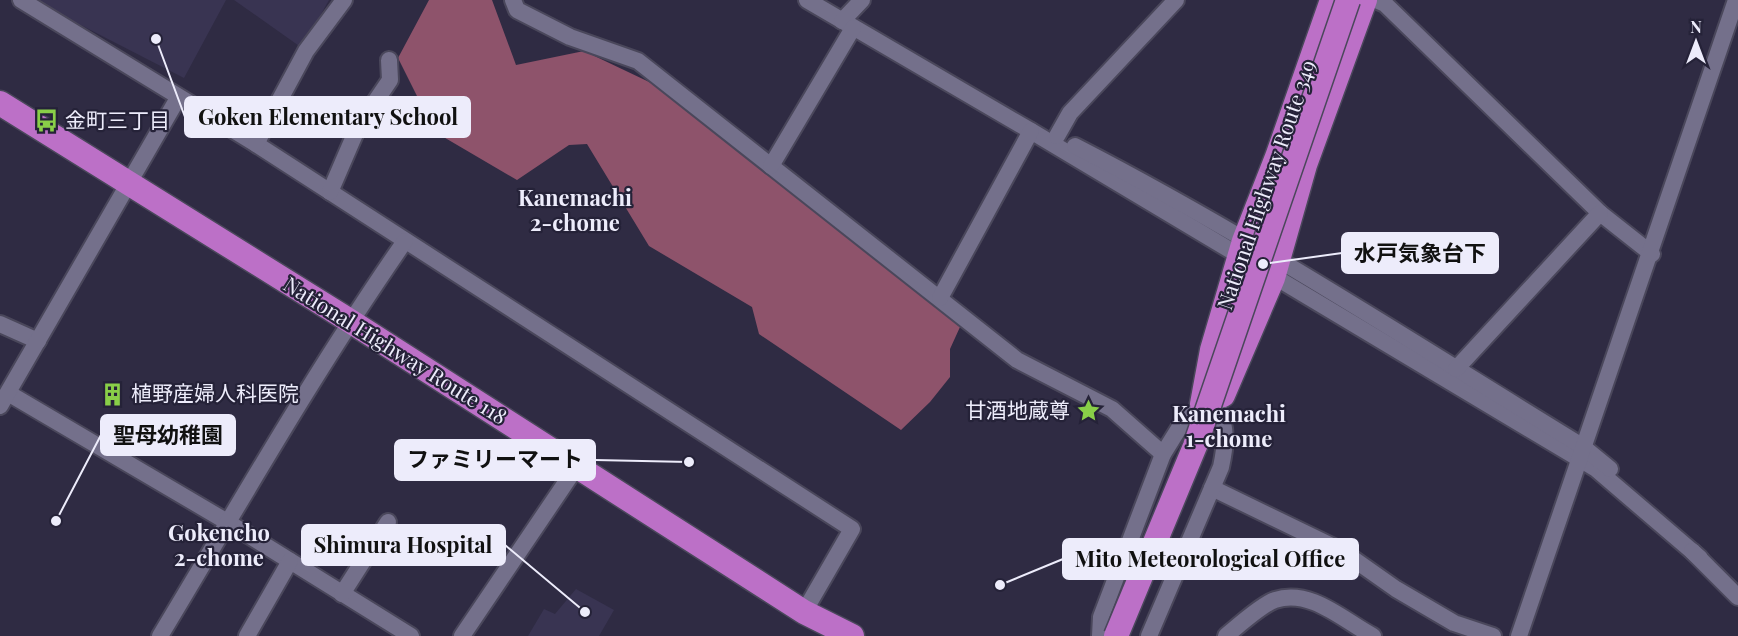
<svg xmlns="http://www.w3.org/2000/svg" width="1738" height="636" viewBox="0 0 1738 636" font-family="'Playfair Display','Noto Sans JP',serif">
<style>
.built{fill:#393452}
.forest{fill:#8e536b}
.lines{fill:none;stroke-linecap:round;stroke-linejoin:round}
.minor-casing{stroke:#4a475b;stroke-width:20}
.highway-casing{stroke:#4a475b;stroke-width:27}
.minor{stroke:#74708b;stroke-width:16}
.highway{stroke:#bc70c7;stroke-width:24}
.highway-bridge-casing{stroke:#4a475b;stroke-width:27;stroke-linecap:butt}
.highway-bridge{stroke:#bc70c7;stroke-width:24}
.labels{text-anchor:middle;stroke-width:4.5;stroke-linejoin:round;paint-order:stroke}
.poi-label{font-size:21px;fill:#edecfb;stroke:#252238;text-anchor:start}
.street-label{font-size:21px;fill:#edecfb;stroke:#252238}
.neighbourhood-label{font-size:22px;font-weight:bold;fill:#edecfb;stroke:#252238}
.leader{fill:none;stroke:#edecfb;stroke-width:2}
.callout-dot{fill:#edecfb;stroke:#252238;stroke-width:2}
.callout{fill:#edecfb;stroke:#edecfb;stroke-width:2}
.callout-label{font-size:22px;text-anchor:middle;font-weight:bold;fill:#111}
</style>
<rect width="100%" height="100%" fill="#2f2b43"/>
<g class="built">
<polygon points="32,0 226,0 184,78"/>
<polygon points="234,0 329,0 302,48"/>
<polygon points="576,589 614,610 599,636 528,636 544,609 555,614"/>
</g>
<polygon class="forest" points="429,0 492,0 516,65 584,51 687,100 960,327 950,349 950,377 930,402 901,430 759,334 752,307 649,246 587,144 569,145 517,180 435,132 398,58"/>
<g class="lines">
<defs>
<g id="minor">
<polyline points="21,0 256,144 852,529 804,612"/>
<polyline points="513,0 517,10 570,37 638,61 1017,360 1112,409 1163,454"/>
<polyline points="807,0 1031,131 1596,469 1700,558"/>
<polyline points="1376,0 1385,4 1600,213 1652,254"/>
<polyline points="842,21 862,0"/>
<polyline points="1057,136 1070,113 1176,0"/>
<polyline points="256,144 306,51 344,0"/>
<path d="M1075,146C1250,236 1415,344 1582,446L1610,469"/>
<polyline points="771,166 853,28"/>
<polyline points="330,192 358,127 390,80 389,60"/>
<polyline points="940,298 1031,131"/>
<polyline points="0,324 38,341"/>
<polyline points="1456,369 1600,213"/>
<polyline points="8,393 229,523 411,636"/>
<polyline points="0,406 178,98"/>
<polyline points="1212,488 1342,551 1396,589 1454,623 1493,636"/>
<polyline points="1692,551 1738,597"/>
<polyline points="342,594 388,522"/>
<path d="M160,636C240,503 316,369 405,241"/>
<polyline points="247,636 290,561"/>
<polyline points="462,636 577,466"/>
<polyline points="1100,636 1101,617 1163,454 1186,417 1201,410"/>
<path d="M1149,636L1221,467C1226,444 1227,429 1218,407"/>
<path d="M1226,636C1238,626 1261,605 1275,600C1311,588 1344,621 1373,636"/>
<polyline points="1519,636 1736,0"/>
</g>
<g id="highway">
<polyline points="0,103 350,321 804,612 852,636"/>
<polyline points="1223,395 1273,278 1305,165 1365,0"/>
<polyline points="1202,404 1212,350 1244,241 1277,157 1332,0"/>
</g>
</defs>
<use href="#minor" class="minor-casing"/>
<use href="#highway" class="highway-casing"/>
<use href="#minor" class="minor"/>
<use href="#highway" class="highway"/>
<defs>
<polyline id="highway-bridge" points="1116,636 1195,446 1348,0"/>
</defs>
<use href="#highway-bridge" class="highway-bridge-casing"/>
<use href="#highway-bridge" class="highway-bridge"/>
</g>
<defs>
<symbol id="bus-bare" viewBox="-9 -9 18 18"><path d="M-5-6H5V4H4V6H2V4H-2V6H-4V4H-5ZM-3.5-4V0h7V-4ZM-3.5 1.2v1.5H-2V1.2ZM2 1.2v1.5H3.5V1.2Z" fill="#89cf48" stroke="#252238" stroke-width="2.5" paint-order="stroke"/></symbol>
<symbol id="building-bare" viewBox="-9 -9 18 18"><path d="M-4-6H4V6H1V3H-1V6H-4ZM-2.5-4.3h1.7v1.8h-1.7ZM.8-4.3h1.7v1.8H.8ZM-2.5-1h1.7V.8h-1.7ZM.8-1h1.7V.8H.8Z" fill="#89cf48" stroke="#252238" stroke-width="2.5" paint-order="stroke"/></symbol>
<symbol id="sight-bare" viewBox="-9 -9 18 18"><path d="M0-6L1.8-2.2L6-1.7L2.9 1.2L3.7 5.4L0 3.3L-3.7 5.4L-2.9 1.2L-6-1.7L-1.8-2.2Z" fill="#89cf48" stroke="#252238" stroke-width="2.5" paint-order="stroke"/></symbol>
</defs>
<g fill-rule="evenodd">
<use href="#bus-bare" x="30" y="104" width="33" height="33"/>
<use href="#building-bare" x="96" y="378" width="33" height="33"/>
<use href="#sight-bare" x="1072" y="394" width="33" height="33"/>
</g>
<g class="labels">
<g class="poi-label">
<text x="65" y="128">金町三丁目</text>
<text x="131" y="401">植野産婦人科医院</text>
<text x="1070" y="418" text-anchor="end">甘酒地蔵尊</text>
</g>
<g class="street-label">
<text transform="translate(1267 185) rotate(-71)" y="7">National Highway Route 349</text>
<text transform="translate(395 351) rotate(32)" y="7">National Highway Route 118</text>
</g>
<g class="neighbourhood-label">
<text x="575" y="206">Kanemachi<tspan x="575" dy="25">2-chome</tspan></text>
<text x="1229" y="422">Kanemachi<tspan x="1229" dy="25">1-chome</tspan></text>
<text x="219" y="541">Gokencho<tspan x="219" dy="25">2-chome</tspan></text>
</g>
</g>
<path class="leader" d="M156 39L185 117M1263 264L1342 253M56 521L101 435M689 462L595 460M585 612L505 545M1000 585L1063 559"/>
<g class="callout-dot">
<circle cx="156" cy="39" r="6"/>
<circle cx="1263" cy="264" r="6"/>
<circle cx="56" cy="521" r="6"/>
<circle cx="689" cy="462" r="6"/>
<circle cx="585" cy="612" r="6"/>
<circle cx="1000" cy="585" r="6"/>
</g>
<g class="callout">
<rect x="185" y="97" width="285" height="40" rx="6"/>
<rect x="1342" y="233" width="156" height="40" rx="6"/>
<rect x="101" y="415" width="134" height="40" rx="6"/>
<rect x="395" y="440" width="200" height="40" rx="6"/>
<rect x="302" y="525" width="203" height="40" rx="6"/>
<rect x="1063" y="539" width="295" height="40" rx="6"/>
</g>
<g class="callout-label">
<text x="328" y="125">Goken Elementary School</text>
<text x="1420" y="261">水戸気象台下</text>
<text x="168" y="443">聖母幼稚園</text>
<text x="495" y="467">ファミリーマート</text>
<text x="403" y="553">Shimura Hospital</text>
<text x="1210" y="567">Mito Meteorological Office</text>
</g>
<g transform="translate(1696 42)" stroke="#252238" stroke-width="4.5" paint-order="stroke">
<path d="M0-4.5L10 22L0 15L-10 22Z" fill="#edecfb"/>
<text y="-9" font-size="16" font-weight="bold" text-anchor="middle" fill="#edecfb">N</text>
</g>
</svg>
